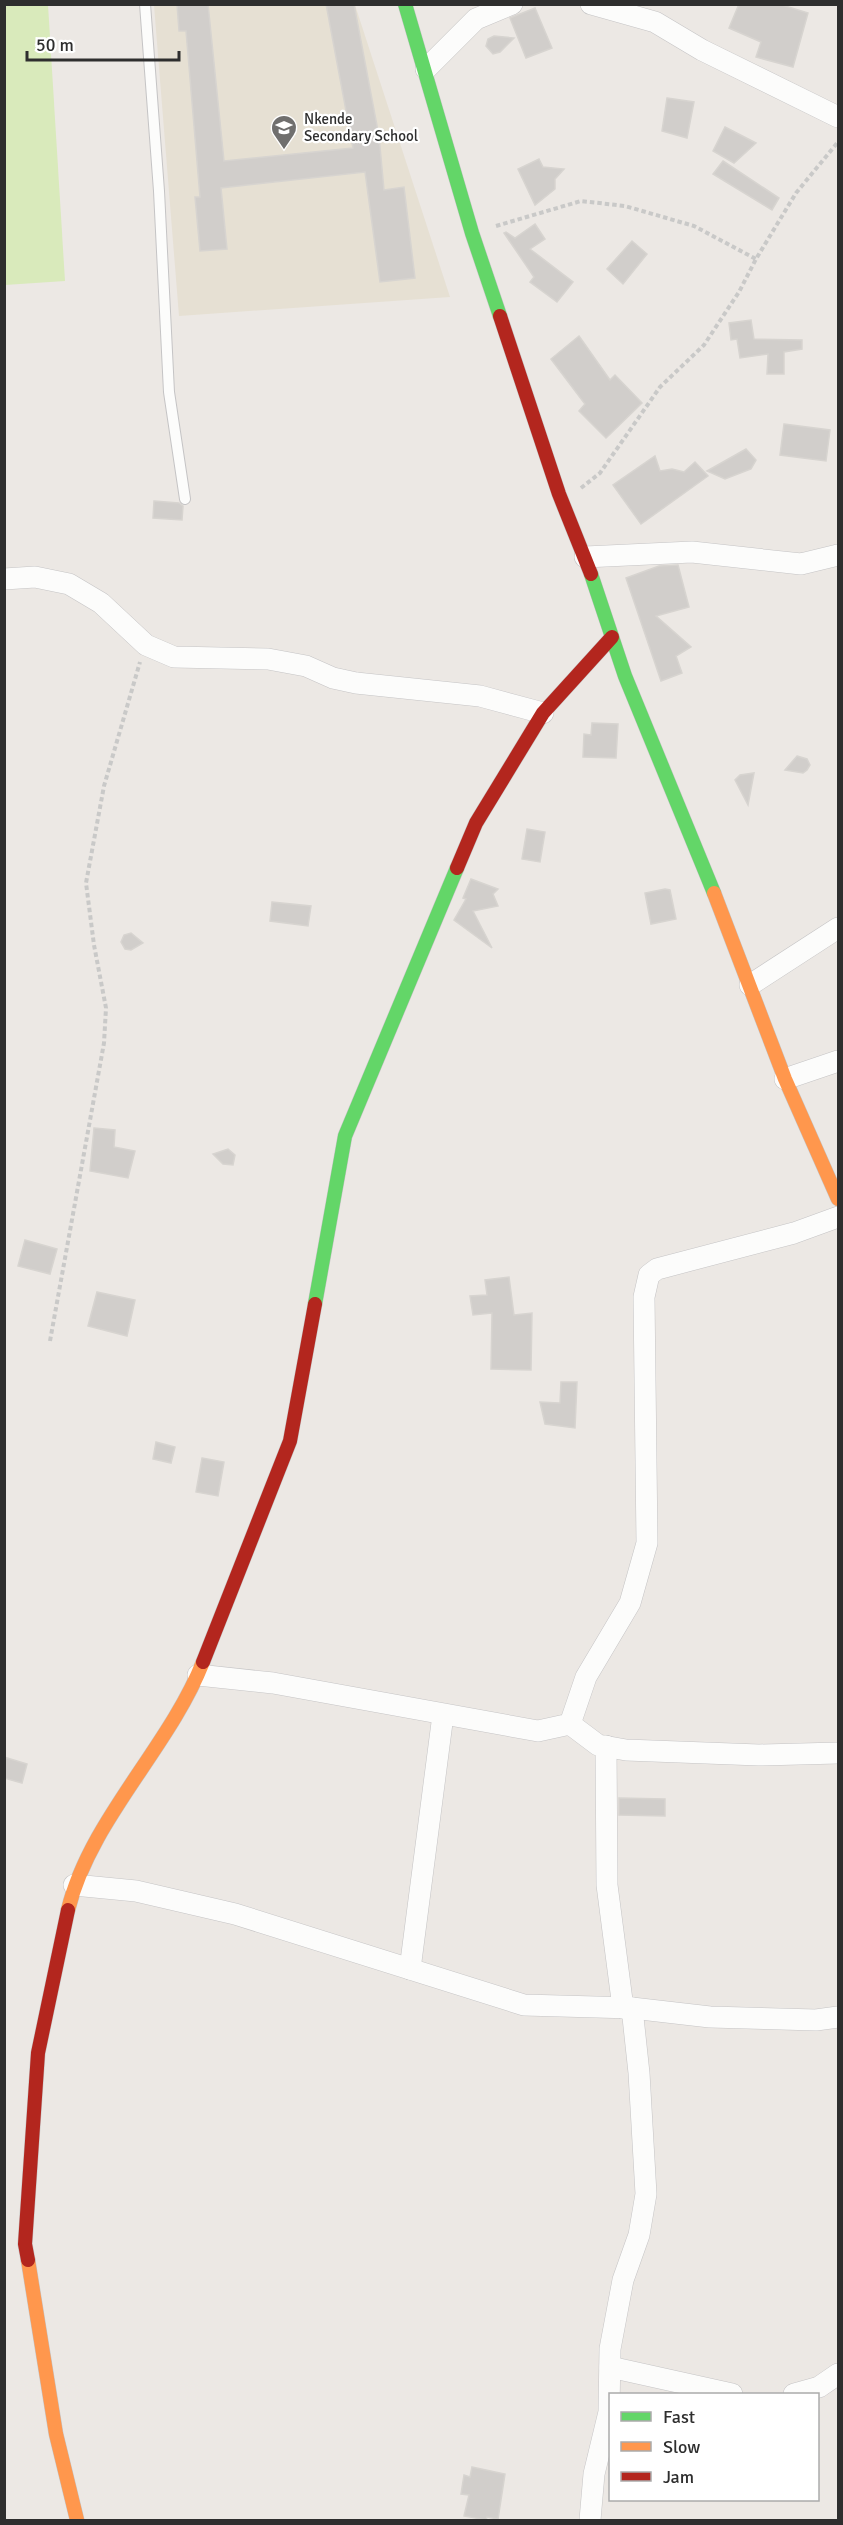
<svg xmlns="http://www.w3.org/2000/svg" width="843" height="2525" viewBox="0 0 843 2525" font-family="Signika,sans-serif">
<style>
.education{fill:#e6e0d3}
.pitch{fill:#d9eabb}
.building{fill:#d1cecb;stroke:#d7d4d0;stroke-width:1.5}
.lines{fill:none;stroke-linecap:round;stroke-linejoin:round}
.lane-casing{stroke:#c5c4c5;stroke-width:12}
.street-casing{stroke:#c5c4c5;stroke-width:22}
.fast-casing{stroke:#c5c4c5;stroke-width:15}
.slow-casing{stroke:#c5c4c5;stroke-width:15}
.jam-casing{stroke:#c5c4c5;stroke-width:15}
.path{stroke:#c9c9c8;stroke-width:4;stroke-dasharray:4.5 3;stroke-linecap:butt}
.lane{stroke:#fcfcfb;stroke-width:10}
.street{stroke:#fcfcfb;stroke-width:21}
.fast{stroke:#63d668;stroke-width:14}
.slow{stroke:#ff974d;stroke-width:14}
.jam{stroke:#b3261e;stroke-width:14}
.labels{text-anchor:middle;stroke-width:4.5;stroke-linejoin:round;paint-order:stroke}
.poi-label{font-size:15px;fill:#2e2e2e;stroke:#fff;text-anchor:start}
</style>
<rect width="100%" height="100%" fill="#ece8e4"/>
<polygon class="education" points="154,5 355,5 450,297 179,316"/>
<polygon class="pitch" points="5,4 48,5 65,281 5,285"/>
<g class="building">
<polygon points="177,4 208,4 224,161 353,148 326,4 354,4 379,136 384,190 404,187 415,278 380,282 365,172 221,188 227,249 200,251 195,197 200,197 186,31 179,31"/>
<polygon points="739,4 779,4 808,13 793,67 756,57 761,42 729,28"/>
<polygon points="535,8 552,48 526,58 510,18"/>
<polygon points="494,36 514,38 500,52 493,54 486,46 488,39"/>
<polygon points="667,98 694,102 687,138 662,131"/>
<polygon points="725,127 756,143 734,163 713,151"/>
<polygon points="539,159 543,167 564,169 555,179 555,189 535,205 518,169"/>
<polygon points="723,161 779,198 772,210 713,174"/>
<polygon points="535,224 545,239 530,249 573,282 557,302 530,282 534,277 504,233 506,232 515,238"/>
<polygon points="632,241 647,254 623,284 607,269"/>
<polygon points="751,320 754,339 802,340 802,349 784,352 784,374 767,374 768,354 740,358 737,339 731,340 729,323"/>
<polygon points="579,336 610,380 615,375 642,403 606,438 579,411 585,404 551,359"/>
<polygon points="784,424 830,430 826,461 780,455"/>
<polygon points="746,449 756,460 751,469 725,479 707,471"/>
<polygon points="655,456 660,471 672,469 684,472 695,462 708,476 641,524 613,485"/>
<polygon points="154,501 179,503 183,506 182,520 153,518"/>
<polygon points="678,565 689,607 656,616 691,647 676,656 682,673 661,681 626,578 659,566"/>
<polygon points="592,723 618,724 616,758 583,757 584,734 591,735"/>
<polygon points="797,756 807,759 810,765 807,770 803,773 785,770"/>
<polygon points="754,773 748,805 735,780 740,775"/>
<polygon points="527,829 545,832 540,862 522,859"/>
<polygon points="471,879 498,889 493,894 498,906 473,911 492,948 454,920 466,899 463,898"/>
<polygon points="665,889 670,890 676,919 651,924 645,893"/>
<polygon points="272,902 311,906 308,926 270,921"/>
<polygon points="131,933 143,943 131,950 125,949 121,942 124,935"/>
<polygon points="94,1128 115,1130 114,1147 135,1151 128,1178 90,1171"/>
<polygon points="228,1149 235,1155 233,1165 223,1164 213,1154"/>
<polygon points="25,1240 57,1249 50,1274 18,1266"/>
<polygon points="509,1277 514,1315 532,1313 531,1370 491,1369 492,1313 473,1315 470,1296 487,1295 485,1280"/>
<polygon points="97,1292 135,1300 127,1336 88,1326"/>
<polygon points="561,1382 577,1382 575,1428 545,1424 540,1402 560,1403"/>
<polygon points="156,1442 175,1447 171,1463 153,1459"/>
<polygon points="202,1458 224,1462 218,1496 196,1492"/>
<polygon points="4,1757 27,1764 22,1783 4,1778"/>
<polygon points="619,1798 665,1799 665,1816 619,1815"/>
<polygon points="472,2467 505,2474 498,2519 487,2517 486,2520 464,2516 469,2495 461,2494 464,2475 470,2477"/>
</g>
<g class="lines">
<defs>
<polyline id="lane" points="145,4 159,191 169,392 185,499"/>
<g id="street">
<polyline points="591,4 655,22 702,50 838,117"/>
<polyline points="426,69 476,19 512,4"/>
<polyline points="585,557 692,552 801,564 838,555"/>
<polyline points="4,579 35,577 69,584 101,603 146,645 174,657 268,659 306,666 333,678 356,683 480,696 543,713"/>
<polyline points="750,985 838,928"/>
<polyline points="785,1079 838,1061"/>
<polyline points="198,1675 273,1683 538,1731 570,1724 586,1677 630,1603 647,1543 644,1297 649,1275 657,1269 794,1233 838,1217"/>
<polyline points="570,1724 598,1745 626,1750 759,1755 838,1753"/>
<polyline points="606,1746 607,1885 623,2008"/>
<polyline points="74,1885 136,1891 235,1914 524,2005 632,2008 710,2017 816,2020 838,2017"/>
<polyline points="410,1969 443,1715"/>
<polyline points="610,2367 732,2394"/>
<polyline points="794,2394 819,2387 838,2374"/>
<polyline points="590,2520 594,2474 609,2412 610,2349 623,2280 639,2235 646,2194 639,2073 632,2008"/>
</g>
<g id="fast">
<polyline points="405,4 472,233 500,316"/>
<polyline points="591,574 625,676 714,893"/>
<polyline points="315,1304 345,1136 457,868"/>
</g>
<g id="slow">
<polyline points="714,893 785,1079 838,1199"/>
<path d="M68,1910C90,1820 169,1748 203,1662"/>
<polyline points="28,2260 56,2434 77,2520"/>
</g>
<g id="jam">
<polyline points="500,316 559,494 591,574"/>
<polyline points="457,868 476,823 543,713 612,637"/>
<polyline points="203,1662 290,1441 315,1304"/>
<polyline points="28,2260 25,2244 38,2053 68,1910"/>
</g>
</defs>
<use href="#lane" class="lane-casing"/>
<use href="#street" class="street-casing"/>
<use href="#fast" class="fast-casing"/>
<use href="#slow" class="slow-casing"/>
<use href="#jam" class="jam-casing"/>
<g class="path">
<polyline points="496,226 581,201 625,206 694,226 756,259"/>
<polyline points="581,488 600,473 660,387 704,345 739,292 756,259 796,193 838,142"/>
<polyline points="50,1341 104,1043 106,1008 94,945 86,883 104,786 140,662"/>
</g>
<use href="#lane" class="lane"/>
<use href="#street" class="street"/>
<use href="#fast" class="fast"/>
<use href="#slow" class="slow"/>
<use href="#jam" class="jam"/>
</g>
<defs>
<symbol id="school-pin" viewBox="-11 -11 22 30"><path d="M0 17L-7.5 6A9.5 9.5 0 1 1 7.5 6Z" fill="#706f6e" stroke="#fff"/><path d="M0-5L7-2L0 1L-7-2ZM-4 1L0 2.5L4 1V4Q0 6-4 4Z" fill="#fff"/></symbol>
</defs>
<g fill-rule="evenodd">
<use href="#school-pin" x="269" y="113" width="30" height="40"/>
</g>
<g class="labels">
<g class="poi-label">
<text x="304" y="124">Nkende<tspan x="304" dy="17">Secondary School</tspan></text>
</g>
</g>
<rect width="843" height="2525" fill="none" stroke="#2e2e2e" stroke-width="12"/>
<rect x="609" y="2393" width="210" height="108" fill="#ffffff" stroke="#ababab" stroke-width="1.5"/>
<rect x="621" y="2412" width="30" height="9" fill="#63d668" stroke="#ababab" stroke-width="1.5"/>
<text x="663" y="2423" font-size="18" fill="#2e2e2e">Fast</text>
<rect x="621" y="2442" width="30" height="9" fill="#ff974d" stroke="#ababab" stroke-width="1.5"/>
<text x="663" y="2453" font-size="18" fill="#2e2e2e">Slow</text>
<rect x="621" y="2472" width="30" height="9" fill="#b3261e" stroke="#ababab" stroke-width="1.5"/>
<text x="663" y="2483" font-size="18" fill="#2e2e2e">Jam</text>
<path d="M27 51v9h152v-9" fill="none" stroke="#2e2e2e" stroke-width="3"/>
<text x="36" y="51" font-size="18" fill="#2e2e2e" stroke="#ffffff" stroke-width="4.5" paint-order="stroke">50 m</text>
</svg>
